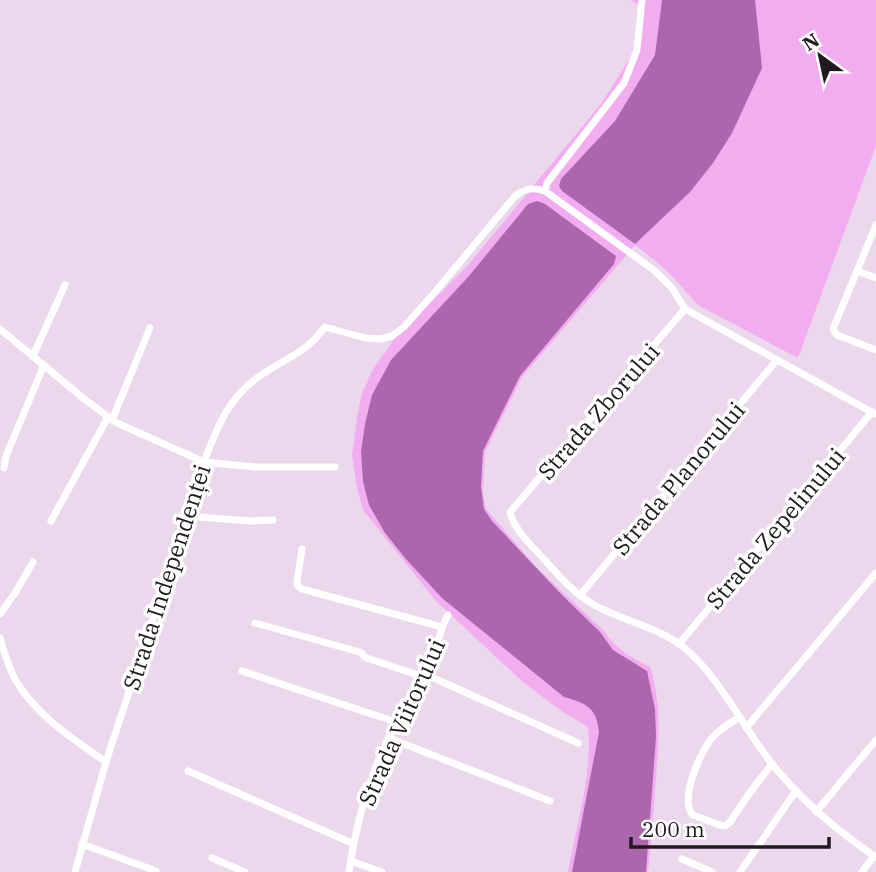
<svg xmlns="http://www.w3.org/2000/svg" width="876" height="872" font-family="'IBM Plex Serif',serif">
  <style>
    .green { fill: #f2adf1 }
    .water { fill: #ab66ac }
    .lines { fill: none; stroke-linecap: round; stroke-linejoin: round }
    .minor { stroke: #fff; stroke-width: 7 }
    .labels { text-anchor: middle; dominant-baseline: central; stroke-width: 7; stroke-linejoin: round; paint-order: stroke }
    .street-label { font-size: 23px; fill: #201920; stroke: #fff }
  </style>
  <rect width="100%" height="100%" fill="#ecd8ec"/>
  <path class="green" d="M630,0H876V146L798,358L698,305L675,279L658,263L635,245L522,377L485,452L483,493L486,509L535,566L603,630C618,650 628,656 650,667C663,706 658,750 655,791C653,818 651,845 648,872H568C576,828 593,771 588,727L560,710L523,682L436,601L363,510L357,488L352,456L357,417L362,393L373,369L395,338L468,265L601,104L635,50L639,5Z"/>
  <g class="water">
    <polygon points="662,0 755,0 762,68 732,133 713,163 690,192 635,244 562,191 559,186 561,179 615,121 655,55"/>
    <path d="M537,201L545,204L616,256L614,264L520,376L483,451L481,487L484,509L492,521L562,595L600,632L613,650L647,671L655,709L656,737L646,872H572L599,732C597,707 585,703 564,697L442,598L405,558L385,533L369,505L363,481L361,452L365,424L372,395L391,360L469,276L528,204Z"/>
  </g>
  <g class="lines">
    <g class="minor">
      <polyline points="545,191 547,183 624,83 637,50 642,0"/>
      <polyline points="876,225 833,329 837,335 876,350"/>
      <polyline points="857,271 876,278"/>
      <path d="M685,309L510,512C514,529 529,543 540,555C556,572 571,591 591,603C619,620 656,626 682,646C718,674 744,729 773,765C803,802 837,831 876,857"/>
      <polyline points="685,309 875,414"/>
      <polyline points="0,329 83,398 115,422 204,462 255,467 335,467"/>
      <polyline points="33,356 65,285"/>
      <polyline points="112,420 150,328"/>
      <polyline points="4,468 6,456 44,365"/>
      <polyline points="186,516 250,521 273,520"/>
      <polyline points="51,521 108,417"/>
      <polyline points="302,549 297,581 297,585 302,589 442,627"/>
      <polyline points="580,595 777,360"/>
      <polyline points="0,614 15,593 33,562"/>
      <polyline points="255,623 356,651 362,653 364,657 424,677 429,676 578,743"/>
      <path d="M0,638C4,651 8,666 15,679C35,715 73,739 106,762"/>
      <polyline points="679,644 872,412"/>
      <polyline points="242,671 396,722"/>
      <path d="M739,718C729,723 720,729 712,738C700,752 679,800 693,815L720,825L725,826L730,822L748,795L772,764"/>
      <polyline points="746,728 876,573"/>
      <polyline points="389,738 550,801"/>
      <polyline points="188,771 354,844"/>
      <polyline points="816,812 876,740"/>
      <polyline points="82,844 156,871"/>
      <polyline points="212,858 245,872"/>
      <polyline points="682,859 712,872"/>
      <polyline points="351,861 382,872"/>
      <path d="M75,872L106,762L204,462C219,422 230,393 269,370C294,354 305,353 325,327L365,338L381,339L392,336L404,327L435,292L515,196C525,188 534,187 545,191L655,271L672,288L685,309"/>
      <path d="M349,872C356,820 372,769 396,722C405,702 420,685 429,666C437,649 439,631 448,615"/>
      <polyline points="740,872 796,791"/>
      <polyline points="862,872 874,856"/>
    </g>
  </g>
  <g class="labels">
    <g class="street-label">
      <text transform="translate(598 411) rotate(-49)">Strada Zborului</text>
      <text transform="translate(678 478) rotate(-50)">Strada Planorului</text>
      <text transform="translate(775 528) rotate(-50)">Strada Zepelinului</text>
      <text transform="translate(166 577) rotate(-72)">Strada Independenței</text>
      <text transform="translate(401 722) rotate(-66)">Strada Viitorului</text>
    </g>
  </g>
  <g transform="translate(820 56) rotate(327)" stroke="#ffffff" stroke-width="5" paint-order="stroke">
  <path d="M0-5L12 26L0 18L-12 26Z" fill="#201920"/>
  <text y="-10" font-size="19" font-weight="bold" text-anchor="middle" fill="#201920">N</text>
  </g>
  <path d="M631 837v10h198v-10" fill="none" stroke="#201920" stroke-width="3.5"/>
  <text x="642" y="837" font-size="21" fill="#201920" stroke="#ffffff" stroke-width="5" paint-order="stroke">200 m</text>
</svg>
